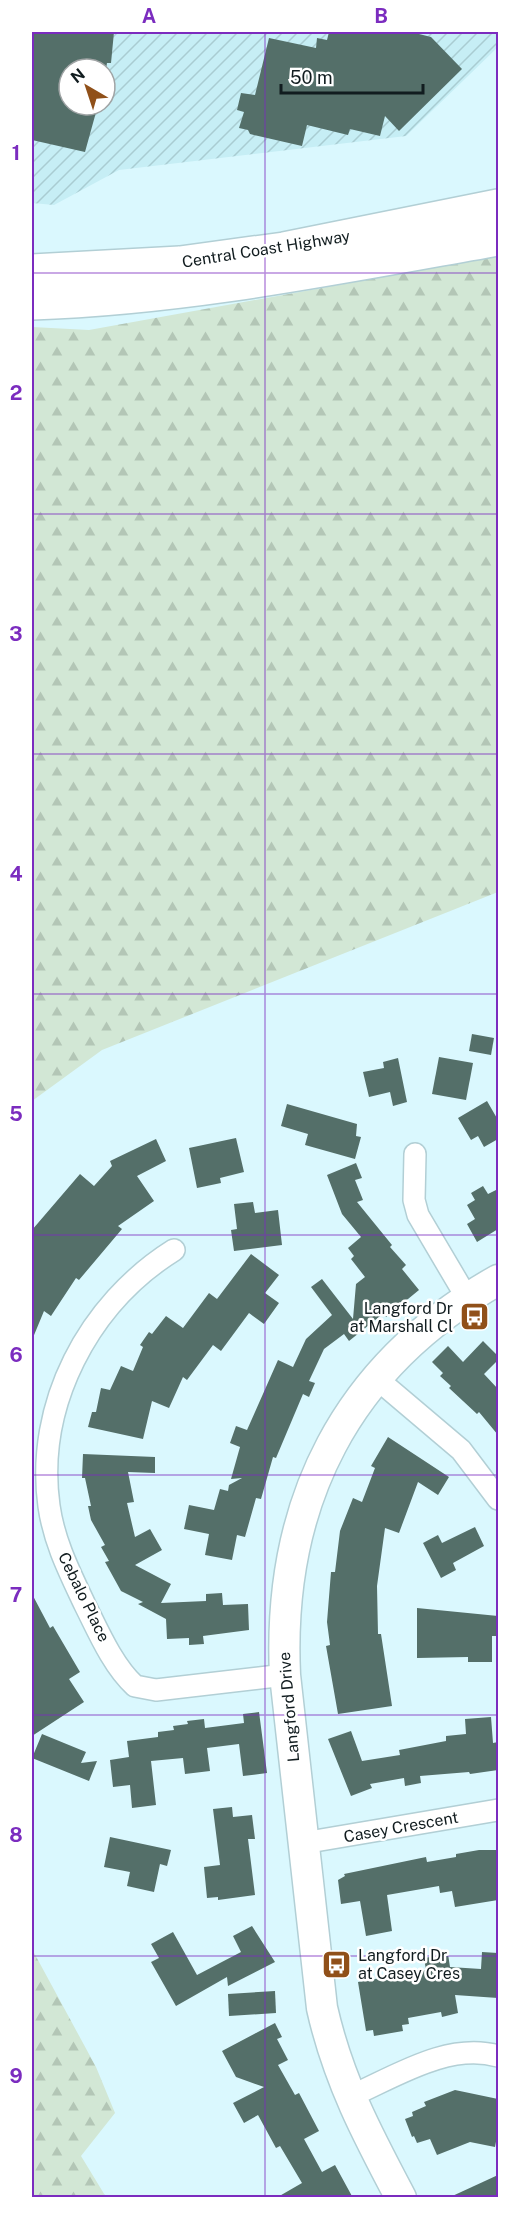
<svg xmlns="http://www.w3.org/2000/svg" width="530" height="2229" font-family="'Public Sans',sans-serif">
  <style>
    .industrial { fill: url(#industrial-furrows); fill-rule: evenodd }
    .forest { fill: url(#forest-firs) }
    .building { fill: #546f69 }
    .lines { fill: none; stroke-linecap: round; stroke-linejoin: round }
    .street-casing { stroke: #b2cfd5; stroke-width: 24 }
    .secondary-casing { stroke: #b2cfd5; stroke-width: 33 }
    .highway-casing { stroke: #b2cfd5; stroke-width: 36 }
    .street { stroke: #fff; stroke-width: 21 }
    .secondary { stroke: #fff; stroke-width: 30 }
    .highway { stroke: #fff; stroke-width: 33 }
    .grid { fill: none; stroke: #7b2cbf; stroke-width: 1.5; stroke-opacity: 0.55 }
    .labels { text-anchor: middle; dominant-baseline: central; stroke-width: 5; stroke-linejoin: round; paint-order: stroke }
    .street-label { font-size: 16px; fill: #111c1f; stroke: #fff }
    .poi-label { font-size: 16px; fill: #111c1f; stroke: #fff; text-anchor: end }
    .neatline { fill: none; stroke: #7b2cbf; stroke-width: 2 }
    .grid-label { font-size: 20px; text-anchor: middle; font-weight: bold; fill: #7b2cbf }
  </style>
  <defs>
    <pattern id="industrial-furrows" width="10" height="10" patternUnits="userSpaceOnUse" patternTransform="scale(1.5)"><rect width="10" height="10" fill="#c6eef5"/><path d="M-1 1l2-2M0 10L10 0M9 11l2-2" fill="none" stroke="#a9ccd2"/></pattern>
    <pattern id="forest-firs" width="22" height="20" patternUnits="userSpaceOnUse" patternTransform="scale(1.5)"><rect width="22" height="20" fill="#d2e7d5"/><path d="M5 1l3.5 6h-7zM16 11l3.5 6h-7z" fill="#b3c6b6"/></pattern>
  </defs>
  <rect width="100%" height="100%" fill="#daf8fe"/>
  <path class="industrial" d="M32,32H498V47L406,136L119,170L54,205L32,203ZM69,69H105V105H69Z"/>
  <g class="forest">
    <polygon points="498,256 498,892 102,1050 32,1101 32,327 89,330"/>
    <polygon points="32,1949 96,2067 115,2113 81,2156 106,2197 32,2197"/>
  </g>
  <g class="building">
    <polygon points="33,32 114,32 111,63 107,63 106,69 69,69 69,105 98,105 85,152 32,140"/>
    <polygon points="329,32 411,32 431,37 462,69 399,131 385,116 380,136 350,129 348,135 307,125 302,146 250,134 248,130 239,128 244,112 237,110 241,93 255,95 269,38 316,48 317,38 327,40"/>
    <polygon points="472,1034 494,1038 491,1055 469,1051"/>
    <polygon points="439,1057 473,1063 466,1100 432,1094"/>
    <polygon points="398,1058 407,1102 393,1106 390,1092 369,1097 363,1072 384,1068 383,1062"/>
    <polygon points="487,1101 498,1120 498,1139 484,1147 478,1136 471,1140 458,1118"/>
    <polygon points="287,1104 357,1124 356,1136 361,1137 355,1159 305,1145 308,1134 281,1126"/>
    <polygon points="236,1138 244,1172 220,1178 221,1183 197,1188 189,1148"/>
    <polygon points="156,1139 166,1161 137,1176 154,1201 118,1226 122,1229 79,1280 76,1278 51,1316 44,1311 32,1340 32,1230 80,1174 94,1186 112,1166 110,1161"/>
    <polygon points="356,1163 362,1178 355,1180 363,1200 357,1202 392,1245 390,1247 406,1265 402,1269 419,1290 386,1317 384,1313 349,1341 344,1334 324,1349 309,1381 315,1383 309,1397 303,1394 276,1458 273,1457 261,1499 256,1498 245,1537 237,1535 232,1560 205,1555 209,1534 184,1529 189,1505 214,1510 220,1489 228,1491 229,1485 242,1478 231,1479 240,1447 230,1443 236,1426 247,1430 278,1360 293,1367 306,1339 332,1315 311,1287 322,1279 353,1319 356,1284 365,1277 351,1259 354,1256 348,1248 361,1237 342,1214 327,1175"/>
    <polygon points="483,1186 488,1194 498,1189 498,1229 477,1242 467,1224 475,1219 467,1205 475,1200 471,1193"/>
    <polygon points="253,1202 255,1213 278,1210 282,1245 234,1251 231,1230 237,1229 234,1204"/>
    <polygon points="251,1254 279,1275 265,1293 279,1303 264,1324 249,1313 221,1351 213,1345 187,1380 183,1377 169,1408 152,1401 143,1439 88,1427 92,1412 96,1412 101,1388 110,1390 121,1366 133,1371 143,1347 140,1345 149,1332 152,1334 166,1316 183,1328 209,1293 217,1299"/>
    <polygon points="483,1341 498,1356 498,1360 484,1374 498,1389 498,1435 479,1412 477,1414 449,1388 451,1386 440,1376 443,1373 432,1362 448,1346 463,1362"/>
    <polygon points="388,1437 449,1477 438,1495 418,1482 399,1533 385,1528 377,1586 378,1634 381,1634 392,1706 338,1714 326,1646 330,1645 327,1622 331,1572 335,1572 340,1531 353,1498 362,1502 375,1468 371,1466"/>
    <polygon points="83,1454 155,1457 155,1473 128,1472 134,1502 127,1503 135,1537 150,1529 162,1550 135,1565 171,1584 161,1603 206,1601 206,1594 222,1593 223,1605 248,1604 249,1630 203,1636 204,1644 189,1645 189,1638 167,1639 166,1619 138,1604 143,1602 121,1591 105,1562 109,1561 101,1547 105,1545 91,1520 88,1506 91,1506 85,1478 82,1478"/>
    <polygon points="475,1527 484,1546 453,1563 456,1570 441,1578 423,1543 438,1535 442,1543"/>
    <polygon points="32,1594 50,1628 53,1626 80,1672 69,1679 84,1702 32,1736"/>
    <polygon points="417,1608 498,1616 498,1636 492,1636 492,1662 468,1662 468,1657 417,1658"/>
    <polygon points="259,1712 267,1773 243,1776 239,1744 207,1748 210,1771 185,1774 183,1758 151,1761 156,1805 132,1808 130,1785 113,1787 110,1760 129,1757 127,1741 158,1737 158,1732 174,1730 173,1726 188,1724 187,1721 204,1719 205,1728 244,1723 243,1714"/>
    <polygon points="491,1717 493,1743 498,1742 498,1770 470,1774 469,1772 420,1776 421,1783 405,1786 404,1778 370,1784 372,1788 351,1796 328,1739 351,1731 362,1761 400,1755 399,1750 446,1741 446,1736 466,1734 465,1719"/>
    <polygon points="42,1734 86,1752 81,1763 97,1761 89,1781 32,1758"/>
    <polygon points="232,1807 233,1817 252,1815 255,1839 248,1839 255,1895 218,1900 218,1897 207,1898 204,1867 220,1865 213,1809"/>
    <polygon points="110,1837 171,1850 167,1866 160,1864 154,1892 127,1886 130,1872 104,1867"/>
    <polygon points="479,1850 498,1850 498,1900 455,1907 452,1891 440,1893 439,1886 387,1895 392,1931 366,1936 360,1901 341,1904 338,1880 345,1876 344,1874 426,1857 427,1862 456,1857 456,1854"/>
    <polygon points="252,1926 275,1962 228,1986 227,1977 176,2006 151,1962 159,1958 151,1944 173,1932 197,1975 241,1952 233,1936"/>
    <polygon points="482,1952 498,1953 498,1998 455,1995 458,2013 442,2017 441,2012 408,2018 409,2024 402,2025 403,2031 374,2036 373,2030 366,2031 358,1982 426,1970 424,1958 448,1954 450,1967 481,1969"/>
    <polygon points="275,1991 276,2013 229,2016 228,1994"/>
    <polygon points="275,2023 282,2037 277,2039 288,2060 278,2065 295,2095 299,2093 319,2131 304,2139 322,2172 335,2165 353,2198 276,2198 302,2183 280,2146 276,2148 258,2115 244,2123 233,2103 264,2087 236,2077 222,2051"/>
    <polygon points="455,2090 498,2099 498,2131 495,2147 470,2142 437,2155 430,2139 417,2143 414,2136 412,2137 405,2119 413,2116 412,2112 426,2106 424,2102"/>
    <polygon points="498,2175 498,2198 448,2198"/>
  </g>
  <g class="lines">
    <defs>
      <g id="street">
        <polyline points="415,1154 414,1200 418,1215 467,1298"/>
        <path d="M174,1250C88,1304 35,1405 49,1506C54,1542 70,1573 85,1605C98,1631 113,1666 135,1686L156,1690L285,1675"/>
        <polyline points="376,1378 461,1450 498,1499"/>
        <polyline points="303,1843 498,1810"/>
        <path d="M349,2097C395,2077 447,2042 498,2056"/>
      </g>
      <path id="secondary" d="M401,2198C367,2134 338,2079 322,2008L285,1675C277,1502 346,1366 498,1280"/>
      <g id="highway">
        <polyline points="32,271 180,263 284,249 498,206"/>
        <path d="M32,303C189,298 344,266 498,239"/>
      </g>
    </defs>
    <use href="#street" class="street-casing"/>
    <use href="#secondary" class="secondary-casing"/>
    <use href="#highway" class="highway-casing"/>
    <use href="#street" class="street"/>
    <use href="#secondary" class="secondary"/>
    <use href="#highway" class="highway"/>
  </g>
  <path class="grid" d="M265,32V2198M32,273H498M32,514H498M32,754H498M32,994H498M32,1235H498M32,1475H498M32,1715H498M32,1956H498"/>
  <defs>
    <symbol id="bus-square" viewBox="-11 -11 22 22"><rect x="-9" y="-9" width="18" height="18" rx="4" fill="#905019" stroke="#fff"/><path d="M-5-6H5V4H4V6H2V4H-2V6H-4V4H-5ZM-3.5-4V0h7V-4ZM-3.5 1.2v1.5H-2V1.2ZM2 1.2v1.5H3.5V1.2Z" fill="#fff"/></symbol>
  </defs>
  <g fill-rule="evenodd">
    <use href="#bus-square" x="458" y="1300" width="33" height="33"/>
    <use href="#bus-square" x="320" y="1948" width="33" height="33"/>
  </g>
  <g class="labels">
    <g class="street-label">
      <text transform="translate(266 249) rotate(-9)">Central Coast Highway</text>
      <text transform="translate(84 1597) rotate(64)">Cebalo Place</text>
      <text transform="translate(289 1707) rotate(-95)">Langford Drive</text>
      <text transform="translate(401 1827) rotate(-10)">Casey Crescent</text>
    </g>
    <g class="poi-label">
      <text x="453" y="1308">Langford Dr<tspan x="453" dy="18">at Marshall Cl</tspan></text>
      <text x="358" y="1955" text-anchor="start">Langford Dr<tspan x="358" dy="18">at Casey Cres</tspan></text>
    </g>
  </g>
  <rect width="530" height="2229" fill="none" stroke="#ffffff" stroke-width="66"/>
  <g transform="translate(87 87) rotate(321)"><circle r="28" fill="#ffffff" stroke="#a0a4a5" stroke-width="1.5"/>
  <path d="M0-4.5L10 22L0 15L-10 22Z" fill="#905019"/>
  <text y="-9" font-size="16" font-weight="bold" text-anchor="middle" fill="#111c1f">N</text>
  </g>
  <path d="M281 84v9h142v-9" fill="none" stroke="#111c1f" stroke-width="3"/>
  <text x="290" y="84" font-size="18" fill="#111c1f" stroke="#ffffff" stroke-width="4.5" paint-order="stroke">50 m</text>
  <rect x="33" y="33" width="464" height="2163" class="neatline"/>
  <g class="grid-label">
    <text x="149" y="23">A</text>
    <text x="381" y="23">B</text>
    <text x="16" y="160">1</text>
    <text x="16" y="400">2</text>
    <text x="16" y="641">3</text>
    <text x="16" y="881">4</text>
    <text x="16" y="1121">5</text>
    <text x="16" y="1362">6</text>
    <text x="16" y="1602">7</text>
    <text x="16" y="1842">8</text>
    <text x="16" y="2083">9</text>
  </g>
</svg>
